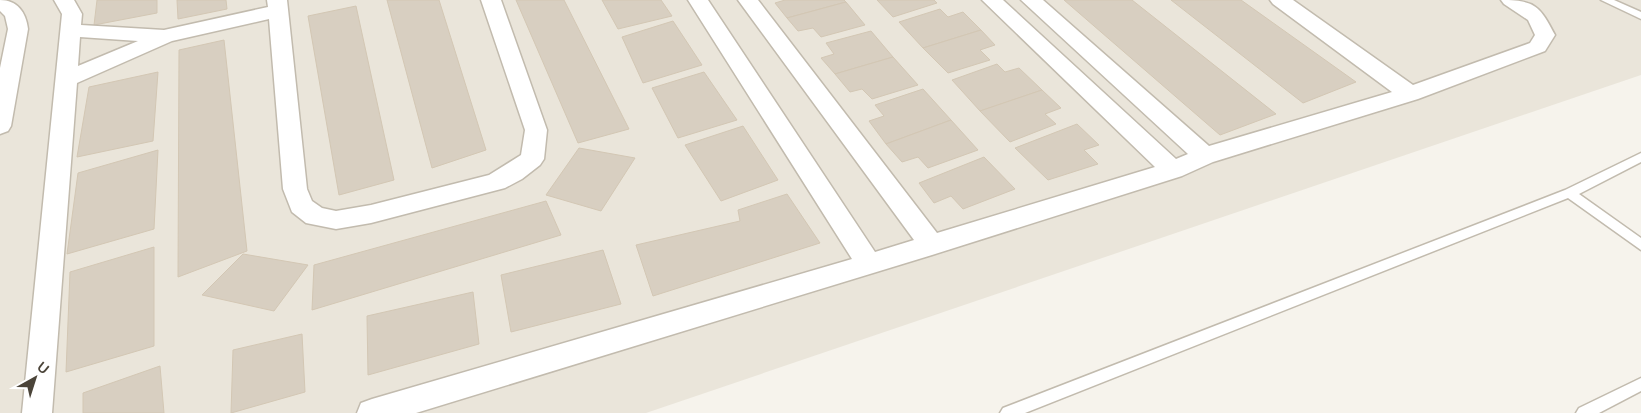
<svg xmlns="http://www.w3.org/2000/svg" width="1641" height="413" font-family="Mulish,sans-serif">
  <style>
    .residential { fill: #eae5da }
    .building { fill: #d8cfc1; stroke: #d3c7b4 }
    .lines { fill: none; stroke-linecap: round; stroke-linejoin: round }
    .service-casing { stroke: #c2bbae; stroke-width: 3 }
    .minor-casing { stroke: #c2bbae; stroke-width: 3 }
    .service { fill: #fff; fill-rule: evenodd }
    .minor { fill: #fff; fill-rule: evenodd }
  </style>
  <rect width="100%" height="100%" fill="#f6f3ec"/>
  <polygon class="residential" points="0,0 1641,0 1641,75 646,413 0,413"/>
  <g class="building">
    <polygon points="97,0 157,0 157,13 94,25"/>
    <polygon points="177,0 226,0 227,9 178,19"/>
    <polygon points="387,0 439,0 486,150 432,168"/>
    <polygon points="516,0 564,0 629,129 578,143"/>
    <polygon points="602,0 661,0 672,16 618,29"/>
    <polygon points="785,0 844,0 846,2 787,18 775,3"/>
    <polygon points="877,0 934,0 937,3 893,17"/>
    <polygon points="1064,0 1132,0 1276,114 1220,135"/>
    <polygon points="1171,0 1241,0 1356,82 1303,103"/>
    <polygon points="846,2 865,25 821,37 813,28 798,31 787,18"/>
    <polygon points="356,6 394,180 339,195 308,16"/>
    <polygon points="940,9 948,17 963,12 981,30 923,48 899,22"/>
    <polygon points="673,21 702,65 643,83 622,37"/>
    <polygon points="981,30 995,45 980,50 990,60 948,73 923,48"/>
    <polygon points="871,31 893,57 835,74 821,58 834,54 826,43"/>
    <polygon points="224,40 247,251 178,277 179,50"/>
    <polygon points="893,57 918,85 872,99 862,89 850,92 835,74"/>
    <polygon points="997,64 1005,72 1019,68 1042,90 980,111 952,80"/>
    <polygon points="158,72 153,141 77,157 89,87"/>
    <polygon points="704,72 737,120 678,138 652,88"/>
    <polygon points="923,89 951,120 886,144 869,121 884,116 875,105"/>
    <polygon points="1042,90 1061,108 1045,114 1056,124 1010,142 980,111"/>
    <polygon points="951,120 978,150 928,168 918,157 902,162 886,144"/>
    <polygon points="1077,124 1099,145 1084,150 1098,164 1048,180 1015,148"/>
    <polygon points="743,126 778,180 721,201 685,145"/>
    <polygon points="579,148 635,158 601,211 546,195"/>
    <polygon points="158,150 154,229 67,254 78,173"/>
    <polygon points="984,157 1015,189 963,209 951,196 934,203 919,183"/>
    <polygon points="787,194 820,243 653,296 636,245 740,221 738,210"/>
    <polygon points="546,201 561,235 312,310 314,265"/>
    <polygon points="154,247 154,346 66,372 70,272"/>
    <polygon points="603,250 621,304 511,332 501,275"/>
    <polygon points="243,254 308,265 274,311 202,295"/>
    <polygon points="473,292 479,344 368,375 367,316"/>
    <polygon points="302,334 305,392 231,413 233,350"/>
    <polygon points="160,366 164,413 83,413 83,393"/>
  </g>
  <g class="lines">
    <defs>
      <g id="service">
        <polygon points="1601,0 1614,0 1641,12 1641,19"/>
        <polygon points="1641,153 1641,162 1579,194 1641,238 1641,250 1568,198 1025,413 1000,413 1003,408 1565,190"/>
        <polygon points="1641,378 1641,391 1599,413 1576,413 1579,408"/>
      </g>
      <g id="minor">
        <path d="M0,0C17,0 26,12 28,29L11,126L8,131L0,134V68L8,29L5,16L0,11Z"/>
        <path d="M54,0H74L82,14L81,25L164,30L268,7L267,0H287L307,189L312,201L322,208L336,211L371,205L489,175L521,155L525,130L481,0H501L547,130L544,159L540,165L522,179L505,188L371,223L336,229L306,223L292,212L283,189L269,19L172,41L77,83L52,413H22L62,14ZM80,37L138,41L78,66Z"/>
        <path d="M688,0H708L875,252L914,240L738,0H758L937,233L1155,167L982,0H1003L1176,159L1188,154L1021,0H1043L1209,146L1392,92L1273,4L1270,0H1293L1413,85L1530,43L1535,35L1528,20L1504,4L1501,0C1535,0 1540,6 1555,35L1545,51L1418,99L1213,162L1182,176L932,255L416,413H357L361,403L372,399L852,259Z"/>
      </g>
    </defs>
    <use href="#service" class="service-casing"/>
    <use href="#minor" class="minor-casing"/>
    <use href="#service" class="service"/>
    <use href="#minor" class="minor"/>
  </g>
  <g transform="translate(35 378) rotate(39)" stroke="#ffffff" stroke-width="4" paint-order="stroke">
  <path d="M0-4L9 19L0 12L-9 19Z" fill="#4b4439"/>
  <text y="-8" font-size="14" font-weight="bold" text-anchor="middle" fill="#4b4439">U</text>
  </g>
</svg>
